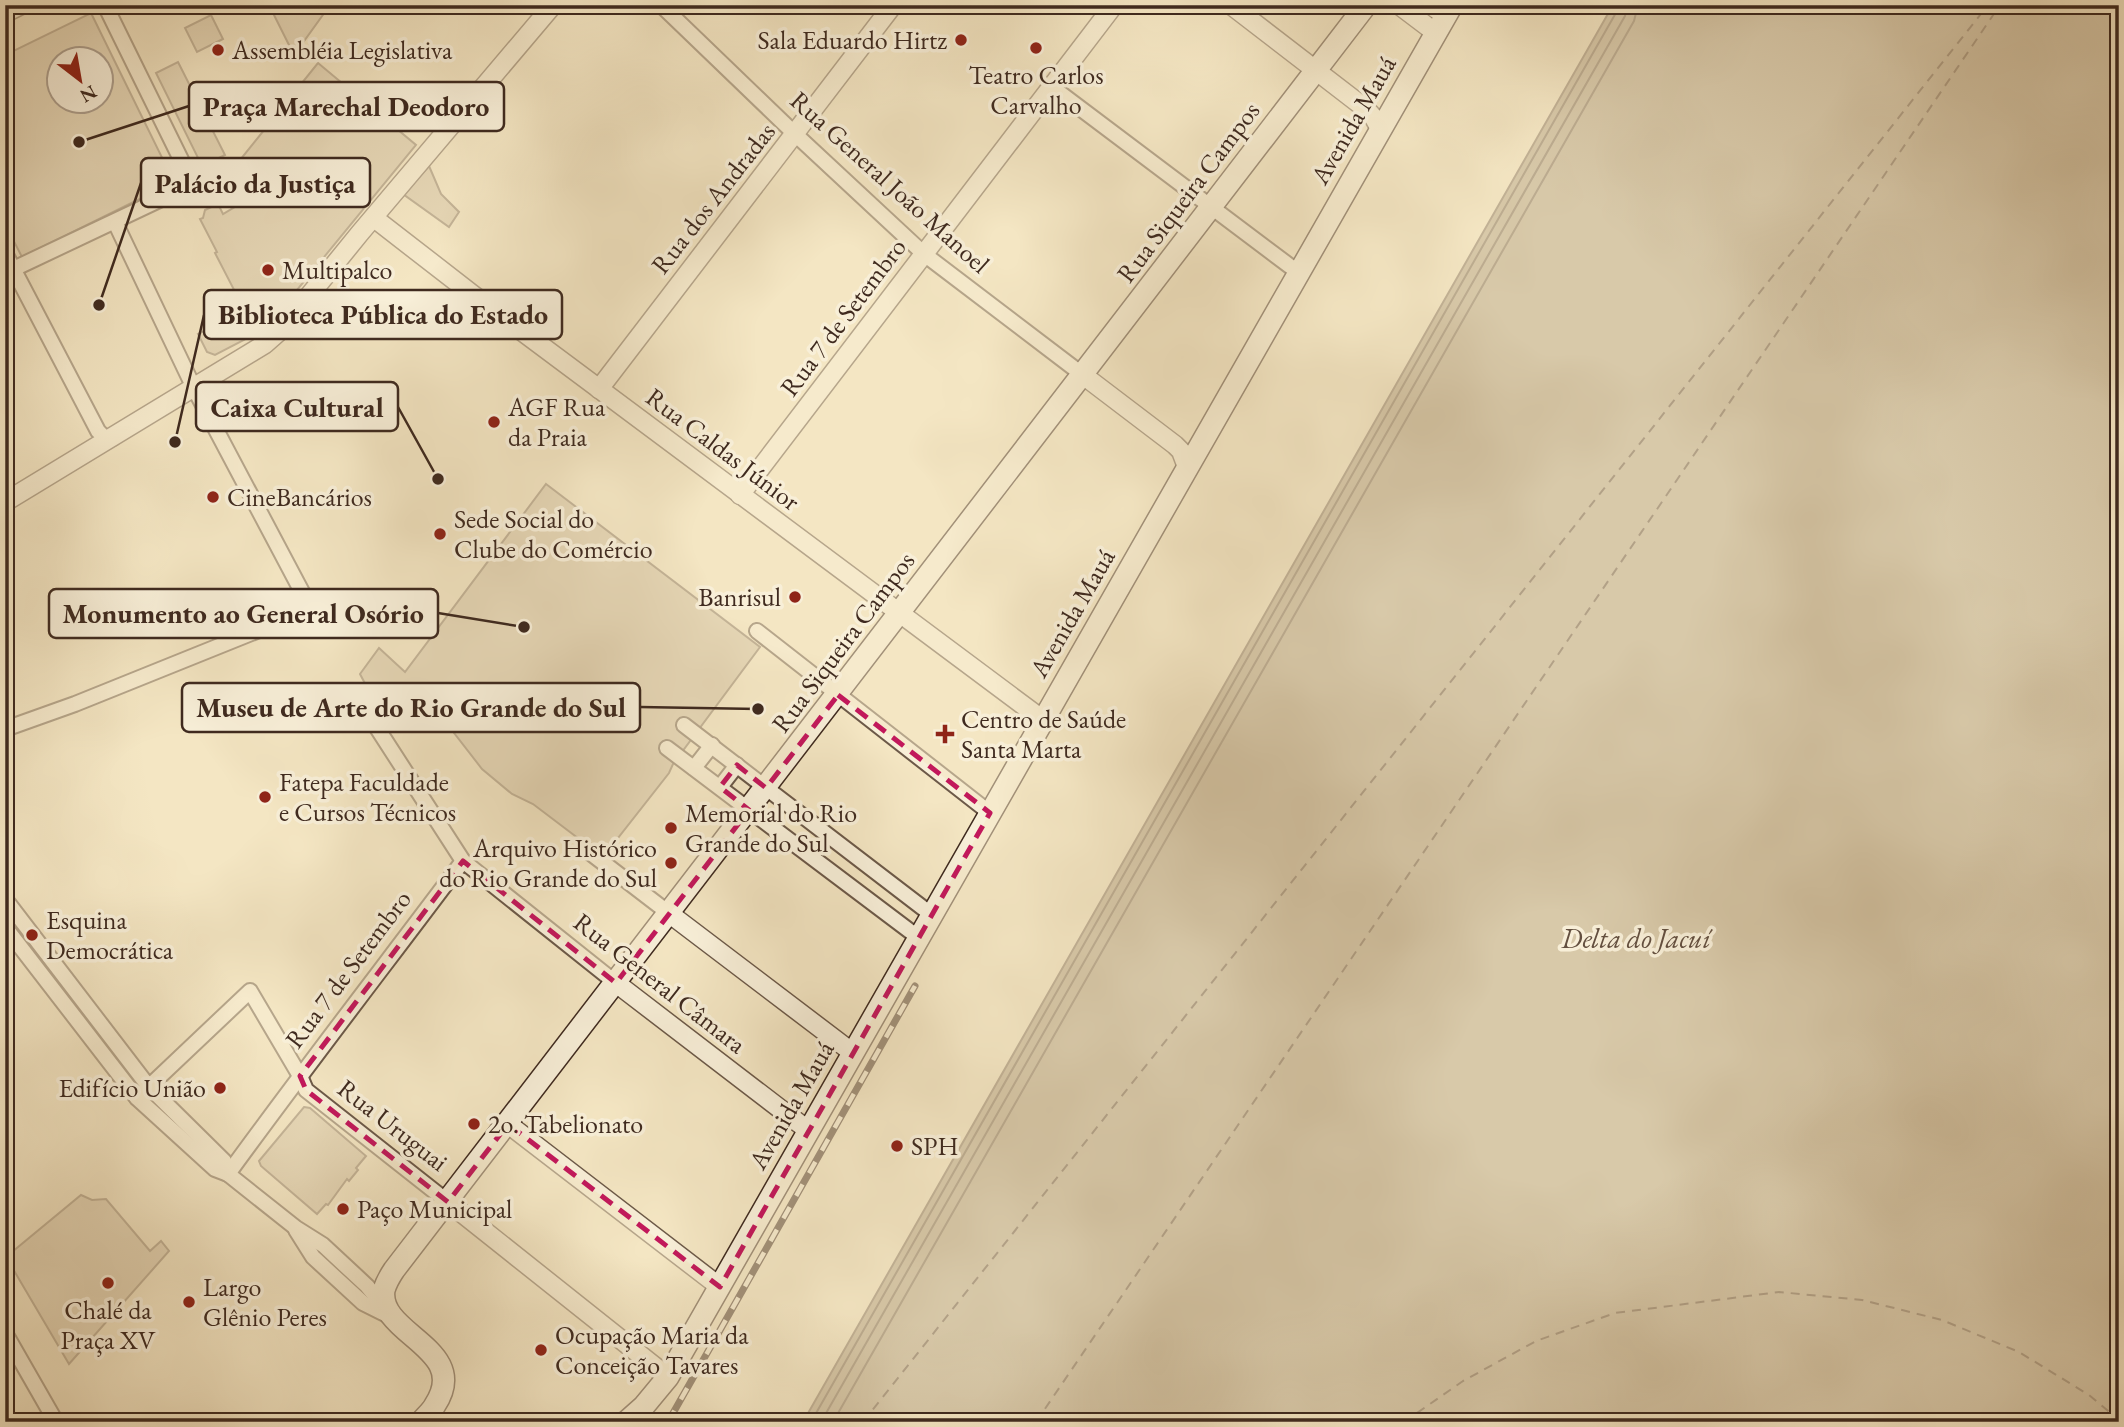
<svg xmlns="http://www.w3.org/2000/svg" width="2124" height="1427" font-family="'EB Garamond',serif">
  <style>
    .green { fill: #d5c6a7; stroke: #8a7863; stroke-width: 2; fill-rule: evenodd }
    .water { fill: #b6a68b; stroke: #867460; stroke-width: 2 }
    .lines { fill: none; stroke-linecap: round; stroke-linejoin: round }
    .shore { stroke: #7a6855; stroke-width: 2 }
    .ferry { stroke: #634f3f; stroke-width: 2; stroke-dasharray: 9 7; stroke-linecap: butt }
    .minor-casing { stroke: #6c5948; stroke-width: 18 }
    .tertiary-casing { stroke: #6c5948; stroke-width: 21 }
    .secondary-casing { stroke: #3f2a1f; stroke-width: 24 }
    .minor { stroke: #f8efd8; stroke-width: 14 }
    .tertiary { stroke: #f8efd8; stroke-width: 18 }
    .secondary { stroke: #f8efd8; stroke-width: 21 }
    .rail-casing { stroke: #3f2a1f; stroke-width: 7 }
    .rail { stroke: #f8efd8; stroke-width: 4.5; stroke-dasharray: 13; stroke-linecap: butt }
    .marked { fill: none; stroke: #c2185b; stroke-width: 5; stroke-dasharray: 14 9; stroke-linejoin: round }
    .poi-dot { fill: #8f2418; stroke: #f8efd8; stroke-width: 2.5 }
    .labels { text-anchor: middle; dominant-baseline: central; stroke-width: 7; stroke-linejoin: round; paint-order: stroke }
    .poi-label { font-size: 26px; fill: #3f2a1f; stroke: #f8efd8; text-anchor: start }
    .street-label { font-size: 26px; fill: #3f2a1f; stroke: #f8efd8 }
    .water-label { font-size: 28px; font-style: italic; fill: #634f3f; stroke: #f8efd8 }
    .leader { fill: none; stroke: #3f2a1f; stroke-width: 2.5 }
    .callout-dot { fill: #3f2a1f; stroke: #f8efd8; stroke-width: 2.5 }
    .callout { fill: #f8efd8; stroke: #3f2a1f; stroke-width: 2.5 }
    .callout-label { font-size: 28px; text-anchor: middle; font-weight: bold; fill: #3f2a1f }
  </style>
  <rect width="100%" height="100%" fill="#f4e6c3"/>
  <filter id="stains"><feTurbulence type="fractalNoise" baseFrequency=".00286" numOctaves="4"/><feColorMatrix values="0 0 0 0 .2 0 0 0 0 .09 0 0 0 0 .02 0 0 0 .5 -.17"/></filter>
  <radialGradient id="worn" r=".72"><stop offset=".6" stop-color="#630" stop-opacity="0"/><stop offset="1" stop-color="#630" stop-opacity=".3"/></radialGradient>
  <g class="green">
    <polygon points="269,5 330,5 294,55"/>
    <path d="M91,13L174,182L22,257L5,224V55ZM60,60H102V102H60Z"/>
    <polygon points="211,15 223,39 197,52 185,28"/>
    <polygon points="178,62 225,155 202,166 156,73"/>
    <polygon points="318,63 416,145 274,318 259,332 215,355 207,352 198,334 245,311 215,253 217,252 200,219 203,218 205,210 218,204 223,214 238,205 228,185 237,181 232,170"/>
    <polygon points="429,166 441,194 459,212 449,227 403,194"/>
    <polygon points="546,484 760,647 673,764 669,773 603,857 533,804 512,794 482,769 416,684 378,708 360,674 379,648 405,672"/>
    <polygon points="304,1107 310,1108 366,1156 356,1168 358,1170 349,1181 347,1179 328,1205 326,1204 317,1214 261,1166 259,1161"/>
    <polygon points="81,1195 92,1200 106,1199 150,1251 161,1241 169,1251 69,1364 6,1257"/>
  </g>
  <polygon class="water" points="1613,5 2119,5 2119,1422 803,1422"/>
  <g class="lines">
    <g class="shore">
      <polyline points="811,1422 1617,11 1618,5"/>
      <polyline points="821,1422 1625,16 1627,5"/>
      <polyline points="833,1422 1634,21 1638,5"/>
    </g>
    <g class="ferry">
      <polyline points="863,1422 1988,5"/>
      <polyline points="1036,1422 2000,5"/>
      <polyline points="1404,1422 1463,1381 1536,1341 1615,1313 1779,1292 1862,1300 1942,1320 2019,1352 2089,1395 2119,1420"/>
    </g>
    <defs>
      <g id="minor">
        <polyline points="661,5 795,134 924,254 1083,375"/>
        <polyline points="1052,87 1299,273"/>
        <polyline points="5,253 98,431 104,437 113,438"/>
        <polyline points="5,273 193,184 105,5"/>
        <polyline points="757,631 990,813"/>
        <polyline points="361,703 463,861 616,983"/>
        <polyline points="684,725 932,915"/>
        <polyline points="5,729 75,704 311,609 194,388 115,222"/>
        <polyline points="667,748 919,938"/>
        <polyline points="694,768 712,745"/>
        <polyline points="720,787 737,765"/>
        <polyline points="588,851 670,914"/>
        <polyline points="5,899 149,1087 224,1161 228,1174"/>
        <polyline points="5,927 137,1098 215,1169 228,1174 296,1228 323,1245 367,1286 386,1309"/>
        <polyline points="137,1098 250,991 300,1076 306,1090 448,1202"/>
        <path d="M228,1174C305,1068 385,965 463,861"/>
        <polyline points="296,1230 313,1257 363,1303 387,1315"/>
        <polyline points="5,1333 56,1422"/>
      </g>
      <g id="tertiary">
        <polyline points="1231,5 1366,109 1374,118 1380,129"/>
        <polyline points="1399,5 1436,33"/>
        <polyline points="1431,5 1445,16"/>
        <polyline points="5,13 21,5"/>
        <polyline points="374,218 472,294 1043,720"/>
        <polyline points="1083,375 1175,445 1181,451 1187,467"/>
        <polyline points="599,389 893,5"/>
        <polyline points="740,495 1114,5"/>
        <polyline points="5,502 265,344 282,329 360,233 553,5"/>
        <polyline points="670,914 853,1053"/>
        <polyline points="616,983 809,1131"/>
        <polyline points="508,1124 720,1287"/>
        <polyline points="448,1202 668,1377"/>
      </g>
      <g id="secondary">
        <path d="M421,1422C426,1416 432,1411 435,1405C472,1348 377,1335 384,1290C386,1283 390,1276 394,1270L1366,5"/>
        <polyline points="626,1422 644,1406 668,1377 1452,5"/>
      </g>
    </defs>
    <use href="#minor" class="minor-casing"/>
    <use href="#tertiary" class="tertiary-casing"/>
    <use href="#secondary" class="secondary-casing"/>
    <use href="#minor" class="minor"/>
    <use href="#tertiary" class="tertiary"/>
    <use href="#secondary" class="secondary"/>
    <defs>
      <polyline id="rail" points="668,1422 915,986"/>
    </defs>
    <use href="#rail" class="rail-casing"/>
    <use href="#rail" class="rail"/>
  </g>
  <path d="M0 0H2124V1427H0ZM838,695L990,813L720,1287L508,1124L448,1202L306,1090L300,1076L463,861L616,983L749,810L720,787L737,765L766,788Z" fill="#f4e6c3" fill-opacity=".55" fill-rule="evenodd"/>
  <path class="marked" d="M838,695L990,813L720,1287L508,1124L448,1202L306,1090L300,1076L463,861L616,983L749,810L720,787L737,765L766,788Z"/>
  <g class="poi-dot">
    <circle cx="961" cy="40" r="7"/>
    <circle cx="1036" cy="48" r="7"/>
    <circle cx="218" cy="50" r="7"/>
    <circle cx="268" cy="270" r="7"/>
    <circle cx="494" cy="422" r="7"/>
    <circle cx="213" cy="497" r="7"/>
    <circle cx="440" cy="534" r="7"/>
    <circle cx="795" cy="597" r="7"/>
    <path d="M941.5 723.5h7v7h7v7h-7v7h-7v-7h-7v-7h7z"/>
    <circle cx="265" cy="797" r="7"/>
    <circle cx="671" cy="828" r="7"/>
    <circle cx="671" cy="863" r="7"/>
    <circle cx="32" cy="935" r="7"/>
    <circle cx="220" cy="1088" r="7"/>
    <circle cx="474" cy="1124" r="7"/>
    <circle cx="897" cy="1146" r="7"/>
    <circle cx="343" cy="1209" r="7"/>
    <circle cx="108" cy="1283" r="7"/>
    <circle cx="189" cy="1302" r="7"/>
    <circle cx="541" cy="1350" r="7"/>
  </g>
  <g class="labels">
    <g class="poi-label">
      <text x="947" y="40" text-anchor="end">Sala Eduardo Hirtz</text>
      <text x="232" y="50">Assembléia Legislativa</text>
      <text x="1036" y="75" text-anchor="middle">Teatro Carlos<tspan x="1036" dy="30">Carvalho</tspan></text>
      <text x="282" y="270">Multipalco</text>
      <text x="508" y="407">AGF Rua<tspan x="508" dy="30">da Praia</tspan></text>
      <text x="227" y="497">CineBancários</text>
      <text x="454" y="519">Sede Social do<tspan x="454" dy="30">Clube do Comércio</tspan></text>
      <text x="781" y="597" text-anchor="end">Banrisul</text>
      <text x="961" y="719">Centro de Saúde<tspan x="961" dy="30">Santa Marta</tspan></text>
      <text x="279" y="782">Fatepa Faculdade<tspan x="279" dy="30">e Cursos Técnicos</tspan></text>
      <text x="685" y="813">Memorial do Rio<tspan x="685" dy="30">Grande do Sul</tspan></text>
      <text x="657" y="848" text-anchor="end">Arquivo Histórico<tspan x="657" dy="30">do Rio Grande do Sul</tspan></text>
      <text x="46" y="920">Esquina<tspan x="46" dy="30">Democrática</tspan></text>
      <text x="206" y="1088" text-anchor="end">Edifício União</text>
      <text x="488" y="1124">2o. Tabelionato</text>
      <text x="911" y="1146">SPH</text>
      <text x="357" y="1209">Paço Municipal</text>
      <text x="203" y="1287">Largo<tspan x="203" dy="30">Glênio Peres</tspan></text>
      <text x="108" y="1310" text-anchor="middle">Chalé da<tspan x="108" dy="30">Praça XV</tspan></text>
      <text x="555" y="1335">Ocupação Maria da<tspan x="555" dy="30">Conceição Tavares</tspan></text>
    </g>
    <g class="street-label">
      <text transform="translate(1353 120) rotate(-60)">Avenida Mauá</text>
      <text transform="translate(890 182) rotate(42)">Rua General João Manoel</text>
      <text transform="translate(1188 192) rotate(-53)">Rua Siqueira Campos</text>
      <text transform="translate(713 198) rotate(-52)">Rua dos Andradas</text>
      <text transform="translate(843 317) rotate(-53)">Rua 7 de Setembro</text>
      <text transform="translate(723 449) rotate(37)">Rua Caldas Júnior</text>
      <text transform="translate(1072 613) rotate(-60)">Avenida Mauá</text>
      <text transform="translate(843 642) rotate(-53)">Rua Siqueira Campos</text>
      <text transform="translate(348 969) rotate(-53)">Rua 7 de Setembro</text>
      <text transform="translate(660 983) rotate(38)">Rua General Câmara</text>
      <text transform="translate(791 1105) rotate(-60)">Avenida Mauá</text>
      <text transform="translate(393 1125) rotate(38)">Rua Uruguai</text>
    </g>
    <g class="water-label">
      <text x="1636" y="938">Delta do Jacuí</text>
    </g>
  </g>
  <path class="leader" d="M79 142L189 106M99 305L141 183M175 442L204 315M438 479L398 407M524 627L438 613M758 709L640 707"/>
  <g class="callout-dot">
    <circle cx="79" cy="142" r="7"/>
    <circle cx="99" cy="305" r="7"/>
    <circle cx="175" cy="442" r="7"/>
    <circle cx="438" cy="479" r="7"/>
    <circle cx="524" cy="627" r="7"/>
    <circle cx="758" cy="709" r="7"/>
  </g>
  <g class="callout">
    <rect x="189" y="82" width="315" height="49" rx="7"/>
    <rect x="141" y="158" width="229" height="49" rx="7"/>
    <rect x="204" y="290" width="358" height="49" rx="7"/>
    <rect x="196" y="382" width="202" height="49" rx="7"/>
    <rect x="49" y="589" width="389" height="49" rx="7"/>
    <rect x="182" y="683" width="458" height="49" rx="7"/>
  </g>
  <g class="callout-label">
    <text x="346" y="116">Praça Marechal Deodoro</text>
    <text x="255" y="193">Palácio da Justiça</text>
    <text x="383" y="324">Biblioteca Pública do Estado</text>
    <text x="297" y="417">Caixa Cultural</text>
    <text x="243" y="623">Monumento ao General Osório</text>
    <text x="411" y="717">Museu de Arte do Rio Grande do Sul</text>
  </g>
  <rect width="2124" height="1427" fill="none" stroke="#f4e6c3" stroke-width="28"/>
  <rect x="7" y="7" width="2110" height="1413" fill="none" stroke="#3f2a1f" stroke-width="3.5"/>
  <rect x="14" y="14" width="2096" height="1399" fill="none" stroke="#3f2a1f" stroke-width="2"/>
  <g transform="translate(80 80) rotate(149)"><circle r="33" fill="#f8efd8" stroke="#aea08e" stroke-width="2"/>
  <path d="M0-5L12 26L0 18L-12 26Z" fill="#8f2418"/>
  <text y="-10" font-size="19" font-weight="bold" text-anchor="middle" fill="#3f2a1f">N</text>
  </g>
  <rect width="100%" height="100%" filter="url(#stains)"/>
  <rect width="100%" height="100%" fill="url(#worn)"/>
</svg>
